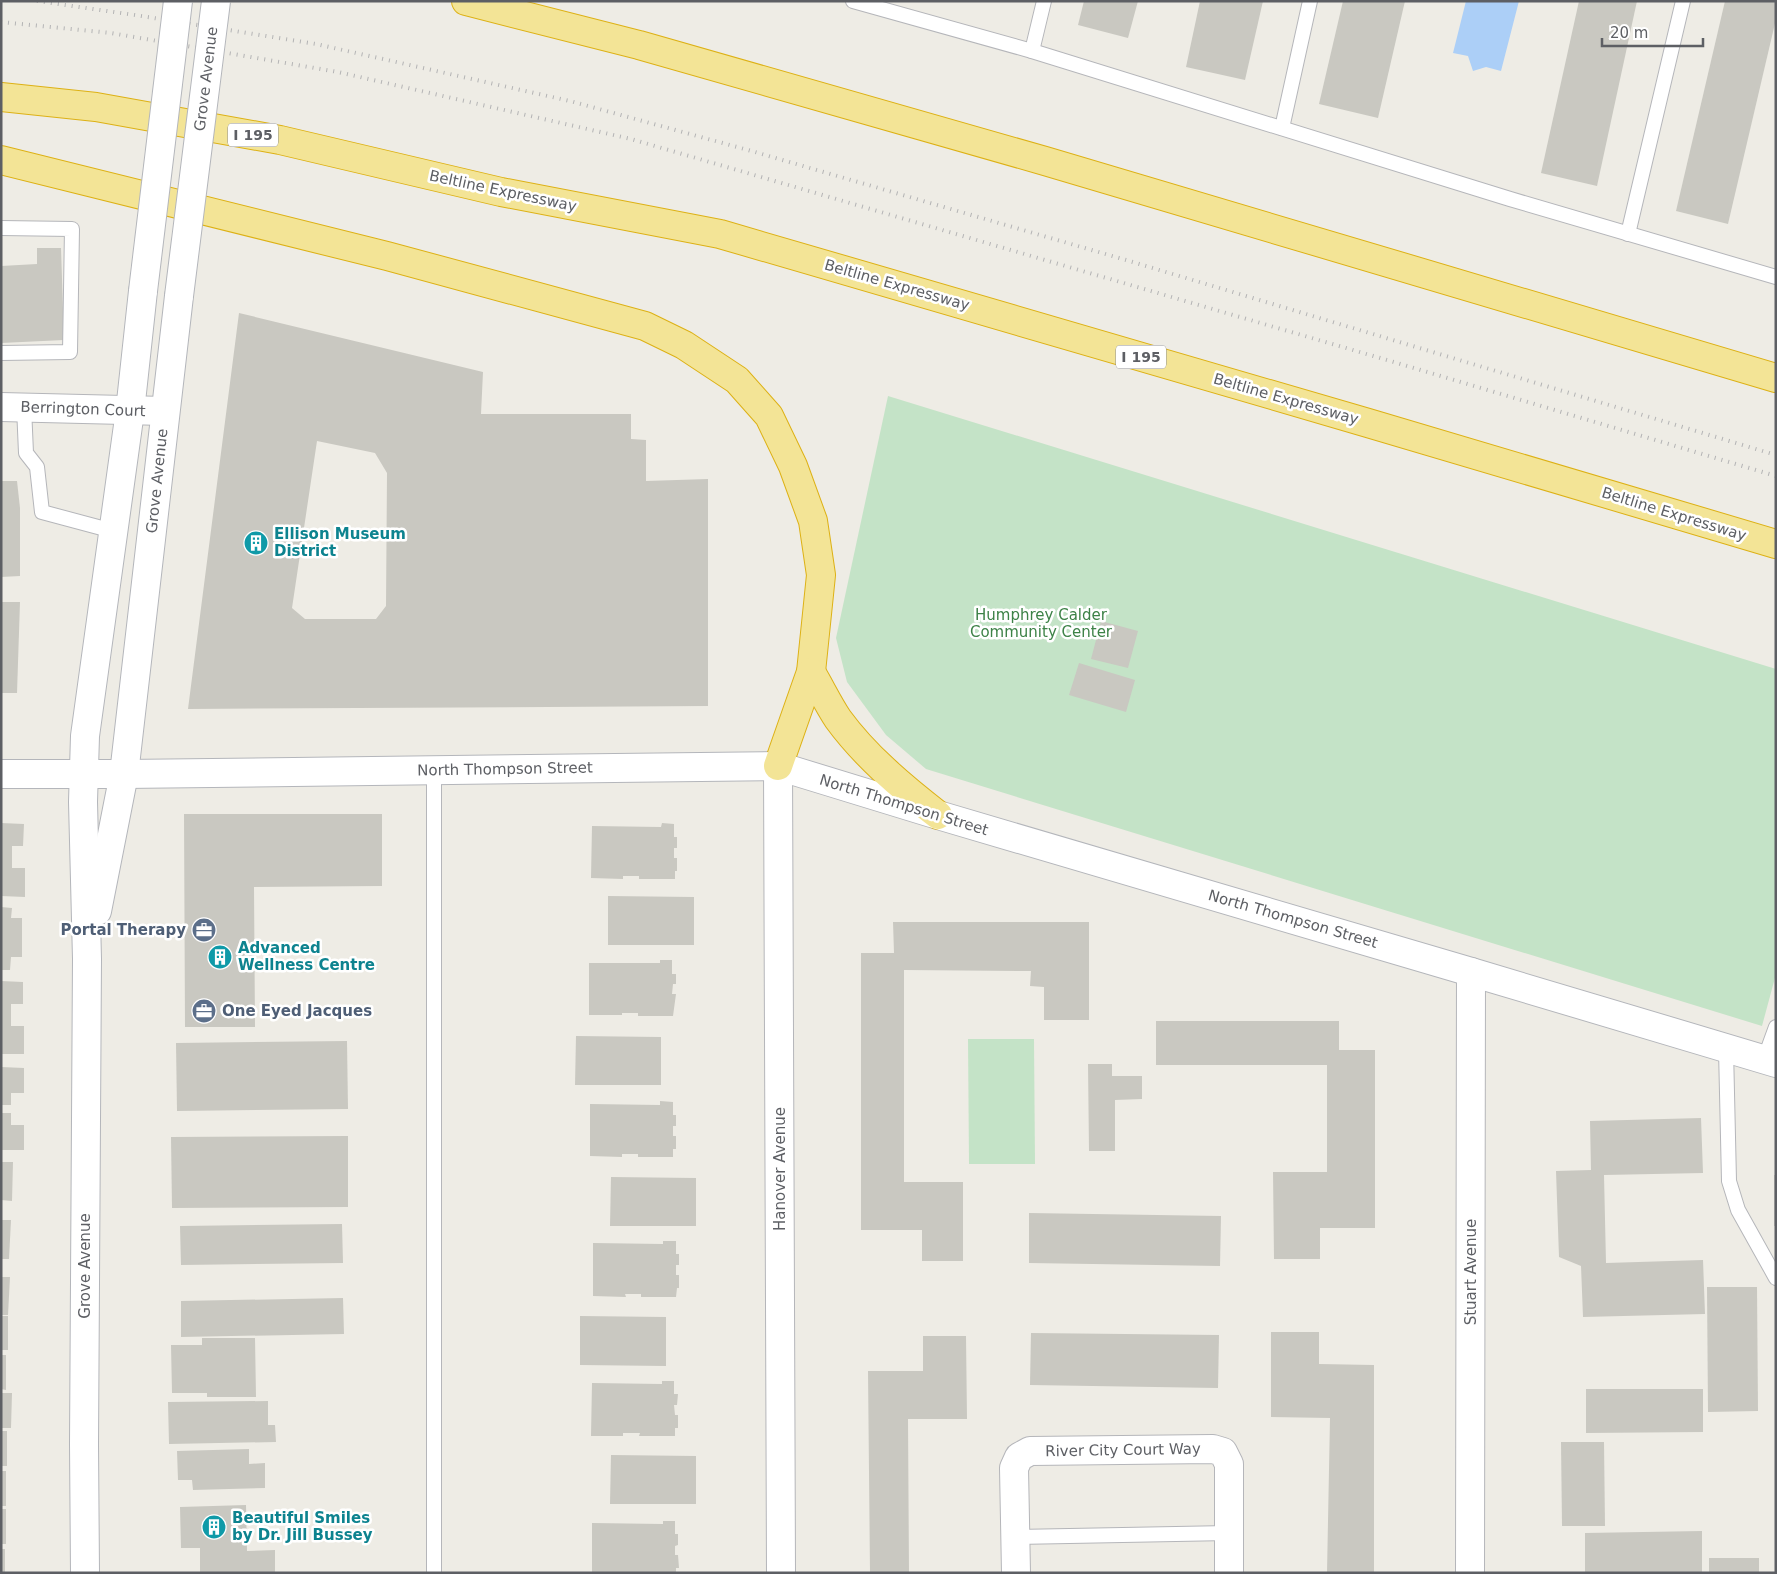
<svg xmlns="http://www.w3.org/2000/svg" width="1777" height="1574" font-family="'DejaVu Sans',sans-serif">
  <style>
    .green { fill: #c4e3c7 }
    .water { fill: #accff7 }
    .building { fill: #c9c8c1; fill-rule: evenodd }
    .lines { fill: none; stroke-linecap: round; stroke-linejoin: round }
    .lane-casing { stroke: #b5b6ba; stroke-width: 16 }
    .street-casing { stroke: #b5b6ba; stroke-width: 30 }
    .secondary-casing { stroke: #b4b6bb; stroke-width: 30 }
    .highway-casing { stroke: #ddb115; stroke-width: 30 }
    .lane { stroke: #fff; stroke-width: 14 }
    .street { stroke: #fff; stroke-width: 28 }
    .secondary { stroke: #fff; stroke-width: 28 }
    .highway { stroke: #f3e496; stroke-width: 28 }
    .rail { stroke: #b3b3b4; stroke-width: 4; stroke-dasharray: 1 6; stroke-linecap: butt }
    .secondary-bridge-casing { stroke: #b4b6bb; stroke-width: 30; stroke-linecap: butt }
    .secondary-bridge { stroke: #fff; stroke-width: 28 }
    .labels { text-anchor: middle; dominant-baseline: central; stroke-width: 5; stroke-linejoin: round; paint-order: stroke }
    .shield { fill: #fff; stroke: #8e8f92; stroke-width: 1 }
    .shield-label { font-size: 14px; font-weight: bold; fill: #5d5f64 }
    .street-label { font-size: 15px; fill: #5d5f64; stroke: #fff }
    .culture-label { font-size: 15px; font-weight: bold; fill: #0d838f; stroke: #fff; text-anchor: start }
    .park-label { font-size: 15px; fill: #3d8247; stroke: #fff }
    .service-label { font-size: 15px; font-weight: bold; fill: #4e5e75; stroke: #fff; text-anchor: end }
  </style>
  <rect width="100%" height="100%" fill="#eeece5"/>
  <g class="green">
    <polygon points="888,396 1776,669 1776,974 1762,1026 926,769 886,735 847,682 836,638"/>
    <polygon points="968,1039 1034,1039 1035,1164 969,1164"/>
  </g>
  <polygon class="water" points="1466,1 1519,1 1501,71 1486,67 1473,71 1468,56 1453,53"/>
  <g class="building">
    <polygon points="1084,1 1138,1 1128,38 1078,25"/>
    <polygon points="1200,1 1263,1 1245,80 1186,67"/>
    <polygon points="1343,1 1405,1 1378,118 1319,104"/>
    <polygon points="1579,1 1637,1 1597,186 1541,173"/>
    <polygon points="1725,1 1776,1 1776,19 1728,224 1676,211"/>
    <polygon points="37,248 61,248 64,340 1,343 1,266 37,264"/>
    <path d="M239,313L483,372L481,414H631V439L646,440V481L708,479V706L188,709ZM317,441L375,453L387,473L386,606L376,619H305L292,608Z"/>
    <polygon points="1,481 17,481 20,508 20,576 1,577"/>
    <polygon points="1,602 20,602 17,693 1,693"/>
    <polygon points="1101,621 1138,631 1128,668 1091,659"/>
    <polygon points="1079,663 1135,680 1126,712 1069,695"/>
    <polygon points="184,814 382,814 382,886 254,887 255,1027 185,1027"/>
    <polygon points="1,823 24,824 23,846 12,846 12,868 25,868 25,897 1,896"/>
    <polygon points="662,823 674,824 674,837 677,837 677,848 674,848 674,858 677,858 677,871 675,871 675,879 639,879 639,876 623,876 623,879 591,878 592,826 661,827"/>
    <polygon points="608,896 694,897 694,945 608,945"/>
    <polygon points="1,907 12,908 11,918 22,918 22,957 11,957 10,970 1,970"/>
    <polygon points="893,922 1089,922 1089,1020 1044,1020 1044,987 1030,986 1031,971 904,970 904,1182 963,1182 963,1261 922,1261 922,1230 861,1230 861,953 894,953"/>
    <polygon points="660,960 672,960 672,974 676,974 676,984 673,984 672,994 676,994 673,1016 638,1016 638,1013 622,1013 622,1015 589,1015 589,963 660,963"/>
    <polygon points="1,981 23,982 23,1004 11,1004 11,1026 24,1026 24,1054 1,1054"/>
    <polygon points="1156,1021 1339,1021 1339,1050 1375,1050 1375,1228 1320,1228 1320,1259 1274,1259 1273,1172 1327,1172 1327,1065 1156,1065"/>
    <polygon points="576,1036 661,1037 661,1085 575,1085"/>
    <polygon points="347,1041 348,1109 177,1111 176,1043"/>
    <polygon points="1088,1064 1112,1064 1112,1076 1142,1076 1142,1099 1115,1100 1115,1151 1089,1151"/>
    <polygon points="1,1067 24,1068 24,1093 11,1093 11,1105 1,1105"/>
    <polygon points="660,1101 673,1102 673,1115 676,1115 676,1126 673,1126 673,1136 676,1136 676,1149 673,1149 673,1157 638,1157 638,1154 622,1154 622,1157 590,1156 590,1104 660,1105"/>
    <polygon points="1,1113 11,1113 11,1125 24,1125 24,1150 1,1150"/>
    <polygon points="1701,1118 1703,1173 1604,1175 1606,1263 1703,1260 1705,1314 1583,1317 1581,1266 1559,1257 1556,1171 1591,1170 1590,1121"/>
    <polygon points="348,1136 348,1207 172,1208 171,1137"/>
    <polygon points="1,1162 13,1162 12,1201 1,1200"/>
    <rect x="1774" y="1175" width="2" height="51"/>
    <polygon points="611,1177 696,1178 696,1226 610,1226"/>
    <polygon points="1029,1213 1221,1216 1220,1266 1029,1263"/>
    <polygon points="1,1220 11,1220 9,1259 1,1259"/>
    <polygon points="342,1224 343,1263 181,1265 180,1226"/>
    <polygon points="663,1241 676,1241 676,1254 679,1254 679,1265 676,1265 676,1275 679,1275 679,1288 677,1288 676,1297 641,1297 641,1294 625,1294 626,1297 593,1296 593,1243 663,1244"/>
    <polygon points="1,1277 10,1277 8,1315 1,1315"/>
    <polygon points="1707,1287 1757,1287 1758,1411 1708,1412"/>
    <polygon points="343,1298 344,1334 181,1337 181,1301"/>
    <rect x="1" y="1316" width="7" height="34"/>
    <polygon points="580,1316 666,1317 666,1366 580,1365"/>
    <polygon points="1271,1332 1319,1332 1319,1364 1374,1365 1374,1573 1327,1573 1330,1418 1271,1417"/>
    <polygon points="1031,1333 1219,1335 1218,1388 1030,1385"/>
    <polygon points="923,1336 966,1336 967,1419 908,1419 909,1573 870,1573 868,1371 923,1371"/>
    <polygon points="202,1338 255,1338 256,1397 207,1397 207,1393 172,1393 171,1345 202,1345"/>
    <polygon points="1,1355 6,1355 6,1390 1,1389"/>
    <polygon points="662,1381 674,1381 674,1394 678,1394 677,1405 674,1405 675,1415 678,1415 678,1428 675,1428 675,1436 639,1436 640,1433 623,1433 623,1436 591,1436 592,1383 662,1384"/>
    <polygon points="1586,1389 1703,1389 1703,1432 1586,1433"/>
    <polygon points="1,1393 12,1393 11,1428 1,1428"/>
    <polygon points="268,1401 268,1425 275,1425 276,1442 169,1444 168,1402"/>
    <rect x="1" y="1431" width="6" height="35"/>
    <polygon points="1561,1442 1604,1442 1605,1526 1562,1526"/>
    <polygon points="249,1449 249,1464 265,1463 265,1488 193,1490 192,1480 178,1480 177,1451"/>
    <polygon points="611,1455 696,1456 696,1504 610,1504"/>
    <rect x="1" y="1471" width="5" height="35"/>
    <polygon points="246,1505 247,1551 275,1550 275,1573 200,1573 200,1548 181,1548 180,1507"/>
    <rect x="1" y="1509" width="5" height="35"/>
    <polygon points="663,1521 675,1521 675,1534 678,1534 678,1545 675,1546 675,1555 678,1555 679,1568 676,1568 676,1573 592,1573 592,1523 663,1524"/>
    <polygon points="1702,1531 1702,1573 1585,1573 1585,1533"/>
    <rect x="1" y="1549" width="4" height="24"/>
    <rect x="1709" y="1558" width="50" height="15"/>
  </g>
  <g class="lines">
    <defs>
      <g id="lane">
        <polyline points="853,1 1032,51 1510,199 1776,277"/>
        <polyline points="1032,51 1044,1"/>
        <polyline points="1282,128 1310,1"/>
        <polyline points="1,228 72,229 70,352 1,353"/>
        <polyline points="1628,234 1683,1"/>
        <polyline points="24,407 26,453 37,467 42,512 113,531"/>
        <polyline points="434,770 434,1573"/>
        <polyline points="1726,1049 1729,1181 1738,1210 1776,1278"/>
        <polyline points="1764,1060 1776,1027"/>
        <polyline points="1016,1537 1229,1533"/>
      </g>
      <g id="street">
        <polyline points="1,407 165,411"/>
        <polyline points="778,766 781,1573"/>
        <polyline points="1016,1573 1014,1468 1019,1457 1030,1451 1213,1449 1223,1452 1229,1464 1229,1573"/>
        <polyline points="1470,1573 1471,972"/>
      </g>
      <g id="secondary">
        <polyline points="1,774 124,774 778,766 938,815 1471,972 1776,1063"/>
        <polyline points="97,911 124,774 179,296"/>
        <polyline points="85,1573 84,1444 87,959 83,802 85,736 130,411 143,291"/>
      </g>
      <g id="highway">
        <polyline points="466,1 639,45 1045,161 1776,378"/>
        <polyline points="1,97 96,107 280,140 501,192 720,234 1368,423 1776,544"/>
        <polyline points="1,160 387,256 645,326 684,345 737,380 769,416 793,466 813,521 821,575 811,672 778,766"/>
        <path d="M811,672C820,687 828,704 838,719C865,756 902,787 938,815"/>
      </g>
    </defs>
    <use href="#lane" class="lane-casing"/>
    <use href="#street" class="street-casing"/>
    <use href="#secondary" class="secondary-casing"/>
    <use href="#highway" class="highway-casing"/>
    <use href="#lane" class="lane"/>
    <use href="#street" class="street"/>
    <use href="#secondary" class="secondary"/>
    <use href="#highway" class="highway"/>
    <g class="rail">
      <polyline points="37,1 135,15 316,44 570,101 748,150 1126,260 1776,455"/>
      <polyline points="1,22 111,33 338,72 631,139 1387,360 1776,476"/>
    </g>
    <defs>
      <g id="secondary-bridge">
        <polyline points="143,291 178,1"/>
        <polyline points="179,296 216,1"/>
      </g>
    </defs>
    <use href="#secondary-bridge" class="secondary-bridge-casing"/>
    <use href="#secondary-bridge" class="secondary-bridge"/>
  </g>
  <defs>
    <symbol id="building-disc" viewBox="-11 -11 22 22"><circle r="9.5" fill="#0f9aa8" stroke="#fff"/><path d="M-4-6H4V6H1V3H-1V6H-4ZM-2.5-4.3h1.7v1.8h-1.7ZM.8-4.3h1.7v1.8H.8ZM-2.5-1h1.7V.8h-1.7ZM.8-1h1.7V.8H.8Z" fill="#fff"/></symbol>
    <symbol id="office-disc" viewBox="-11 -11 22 22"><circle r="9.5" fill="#5c6f8a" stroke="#fff"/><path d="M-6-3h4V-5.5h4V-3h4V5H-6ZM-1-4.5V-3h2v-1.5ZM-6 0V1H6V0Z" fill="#fff"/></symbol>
  </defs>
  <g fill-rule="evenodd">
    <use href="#building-disc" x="242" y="529" width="28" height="28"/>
    <use href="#office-disc" x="190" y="916" width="28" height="28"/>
    <use href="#building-disc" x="206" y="943" width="28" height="28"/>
    <use href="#office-disc" x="190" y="997" width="28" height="28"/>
    <use href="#building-disc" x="200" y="1513" width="28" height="28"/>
  </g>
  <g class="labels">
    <g class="shield">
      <rect x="228" y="123.5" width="50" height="23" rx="4"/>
      <rect x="1116" y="345.5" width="50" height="23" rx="4"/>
    </g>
    <g class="shield-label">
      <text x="253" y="135">I 195</text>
      <text x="1141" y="357">I 195</text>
    </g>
    <g class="street-label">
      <text transform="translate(206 79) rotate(-83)">Grove Avenue</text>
      <text transform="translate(503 191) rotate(12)">Beltline Expressway</text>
      <text transform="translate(897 285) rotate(16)">Beltline Expressway</text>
      <text transform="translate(1286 399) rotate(16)">Beltline Expressway</text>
      <text transform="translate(83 409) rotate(2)">Berrington Court</text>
      <text transform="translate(157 481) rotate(-84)">Grove Avenue</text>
      <text transform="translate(1674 514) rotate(17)">Beltline Expressway</text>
      <text transform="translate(505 769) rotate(-1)">North Thompson Street</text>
      <text transform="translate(904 805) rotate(17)">North Thompson Street</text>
      <text transform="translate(1293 919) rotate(16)">North Thompson Street</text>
      <text transform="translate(780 1169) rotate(-90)">Hanover Avenue</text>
      <text transform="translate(85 1266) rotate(-90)">Grove Avenue</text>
      <text transform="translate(1471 1272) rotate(-90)">Stuart Avenue</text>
      <text transform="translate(1123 1450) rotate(-1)">River City Court Way</text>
    </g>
    <g class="culture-label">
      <text x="274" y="534">Ellison Museum<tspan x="274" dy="17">District</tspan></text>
      <text x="238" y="948">Advanced<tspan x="238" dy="17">Wellness Centre</tspan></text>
      <text x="232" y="1518">Beautiful Smiles<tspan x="232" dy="17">by Dr. Jill Bussey</tspan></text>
    </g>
    <g class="park-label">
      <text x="1041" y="615">Humphrey Calder<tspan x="1041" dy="17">Community Center</tspan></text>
    </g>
    <g class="service-label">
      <text x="186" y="930">Portal Therapy</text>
      <text x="222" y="1011" text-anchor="start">One Eyed Jacques</text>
    </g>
  </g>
  <rect width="1777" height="1574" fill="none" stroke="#5d5f64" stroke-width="5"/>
  <path d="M1602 38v8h101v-8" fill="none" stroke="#5d5f64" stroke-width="2.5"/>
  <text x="1610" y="38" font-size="15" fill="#5d5f64" stroke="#ffffff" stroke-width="4" paint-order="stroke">20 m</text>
</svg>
